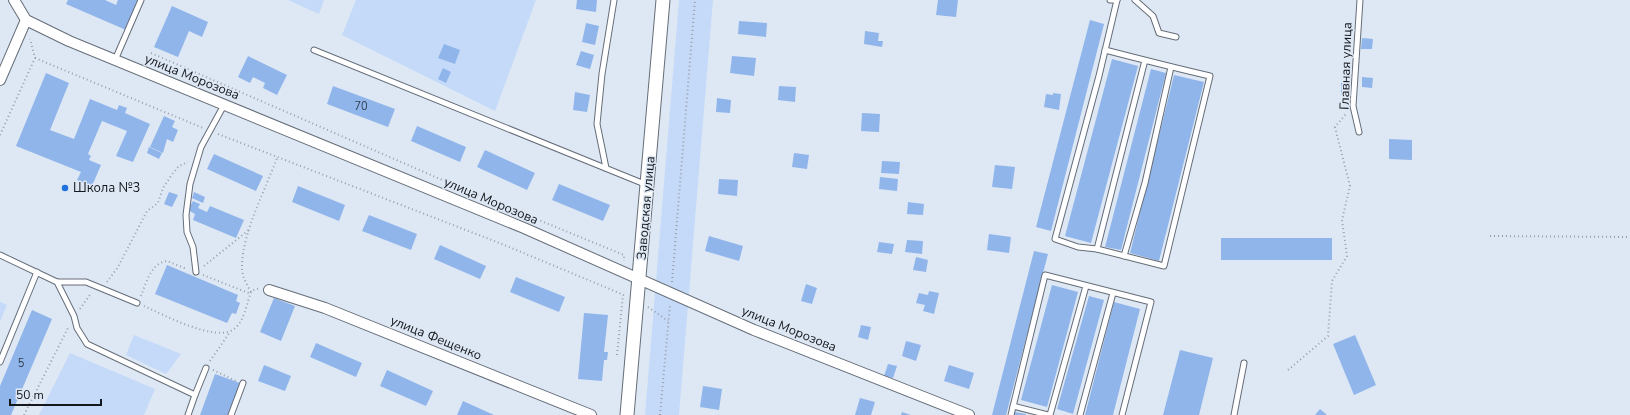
<svg xmlns="http://www.w3.org/2000/svg" width="1630" height="415" font-family="'Nunito Sans',sans-serif">
  <style>
    .green { fill: #c5daf8 }
    .building { fill: #90b5ea }
    .lines { fill: none; stroke-linecap: round; stroke-linejoin: round }
    .service-casing { stroke: #656d78; stroke-width: 7 }
    .minor-casing { stroke: #656d78; stroke-width: 12 }
    .tertiary-casing { stroke: #656d78; stroke-width: 15 }
    .path { stroke: #989faa; stroke-width: 2; stroke-dasharray: 1 3; stroke-linecap: butt }
    .service { stroke: #fff; stroke-width: 5 }
    .minor { stroke: #fff; stroke-width: 10 }
    .tertiary { stroke: #fff; stroke-width: 13 }
    .poi-dot { fill: #2073de; stroke: #dee8f5; stroke-width: 1.5 }
    .labels { text-anchor: middle; dominant-baseline: central; stroke-width: 3; stroke-linejoin: round; paint-order: stroke }
    .number-label { font-size: 11px; fill: #333e50 }
    .street-label { font-size: 13px; fill: #14171c; stroke: #dee8f5 }
    .poi-label { font-size: 13px; fill: #14171c; stroke: #dee8f5; text-anchor: start }
  </style>
  <rect width="100%" height="100%" fill="#dee8f5"/>
  <g class="green">
    <polygon points="288,0 324,0 319,14"/>
    <polygon points="356,0 536,0 495,111 342,35"/>
    <polygon points="679,0 713,0 679,415 645,415"/>
    <polygon points="0,302 7,305 0,322"/>
    <polygon points="134,335 181,354 166,374 126,355"/>
    <polygon points="70,353 155,389 144,415 39,415"/>
  </g>
  <g class="building">
    <polygon points="68,0 105,0 116,5 118,0 138,0 126,30 66,4"/>
    <polygon points="577,0 597,0 596,12 576,9"/>
    <polygon points="938,0 958,0 956,17 936,15"/>
    <polygon points="172,6 208,22 202,37 189,31 178,57 154,47"/>
    <polygon points="1090,20 1104,24 1051,231 1036,227"/>
    <polygon points="739,21 767,23 766,37 738,34"/>
    <polygon points="586,23 599,26 595,45 582,42"/>
    <polygon points="865,31 879,33 878,41 883,41 882,47 864,44"/>
    <polygon points="1362,38 1373,39 1372,49 1361,49"/>
    <polygon points="444,44 460,50 455,64 438,58"/>
    <polygon points="581,51 594,55 590,69 576,65"/>
    <polygon points="248,56 287,75 277,95 263,88 265,83 253,77 250,83 238,77"/>
    <polygon points="732,56 756,58 754,76 730,73"/>
    <polygon points="1112,59 1138,66 1091,243 1065,236"/>
    <polygon points="443,68 451,72 446,83 438,79"/>
    <polygon points="1151,69 1166,73 1121,250 1105,247"/>
    <polygon points="46,73 69,83 50,130 74,139 90,99 117,110 119,105 127,108 125,113 150,124 133,162 116,156 127,131 102,121 88,154 91,156 89,160 101,165 92,186 77,180 81,172 16,146"/>
    <polygon points="1174,75 1204,82 1159,261 1130,253"/>
    <polygon points="1362,77 1373,78 1372,88 1362,87"/>
    <rect x="1341" y="83" width="7" height="12"/>
    <polygon points="333,86 395,109 388,127 327,104"/>
    <polygon points="779,86 796,87 795,102 778,100"/>
    <polygon points="575,92 590,95 587,112 573,110"/>
    <polygon points="1053,93 1061,94 1059,110 1044,107 1046,94 1053,95"/>
    <polygon points="717,98 731,100 730,113 716,112"/>
    <polygon points="862,113 880,114 879,132 861,131"/>
    <polygon points="164,116 175,121 172,127 178,130 173,142 167,139 163,153 150,147"/>
    <polygon points="417,126 466,147 460,162 411,141"/>
    <polygon points="1389,139 1412,140 1412,160 1389,159"/>
    <polygon points="149,147 162,153 159,159 147,153"/>
    <polygon points="485,150 535,173 527,190 477,167"/>
    <polygon points="794,153 809,155 807,169 792,167"/>
    <polygon points="214,154 263,176 256,191 207,169"/>
    <polygon points="882,161 900,162 899,174 881,173"/>
    <polygon points="995,165 1015,167 1012,189 992,187"/>
    <polygon points="880,177 898,179 897,191 879,189"/>
    <polygon points="719,179 738,180 737,196 718,194"/>
    <polygon points="559,184 610,205 603,221 552,200"/>
    <polygon points="298,186 345,205 339,221 292,202"/>
    <polygon points="169,192 178,195 172,207 164,204"/>
    <polygon points="194,192 205,197 203,203 192,198"/>
    <polygon points="193,201 200,204 198,208 207,212 210,206 244,220 236,238 193,220 195,214 188,210"/>
    <polygon points="908,202 924,204 923,215 907,214"/>
    <polygon points="369,215 417,234 411,250 362,231"/>
    <polygon points="989,234 1011,237 1009,253 987,250"/>
    <polygon points="709,236 743,246 739,261 705,251"/>
    <rect x="1221" y="238" width="111" height="22"/>
    <polygon points="907,240 923,241 922,254 905,252"/>
    <polygon points="879,242 894,244 892,254 877,252"/>
    <polygon points="440,245 486,266 480,279 434,259"/>
    <polygon points="1034,251 1048,254 1006,415 992,415"/>
    <polygon points="916,257 928,260 926,272 913,270"/>
    <polygon points="167,265 238,295 236,301 240,303 236,314 232,313 227,323 155,294"/>
    <polygon points="516,277 565,297 559,312 510,292"/>
    <polygon points="806,284 817,288 812,304 801,301"/>
    <polygon points="1052,285 1078,292 1047,407 1021,400"/>
    <polygon points="929,291 939,293 934,314 923,311 925,305 916,303 919,293 928,295"/>
    <polygon points="1089,296 1104,300 1073,414 1057,409"/>
    <polygon points="274,298 295,306 281,341 260,332"/>
    <polygon points="1114,302 1140,309 1113,415 1085,415"/>
    <polygon points="32,310 52,319 11,415 0,415 0,386"/>
    <polygon points="584,313 608,315 604,352 608,352 607,360 604,360 602,381 578,379"/>
    <polygon points="861,325 871,327 868,340 858,337"/>
    <polygon points="1355,335 1376,385 1354,395 1333,344"/>
    <polygon points="906,341 921,345 916,361 902,356"/>
    <polygon points="316,343 362,363 356,377 310,357"/>
    <polygon points="1180,350 1213,358 1199,415 1163,415"/>
    <polygon points="888,364 897,366 893,378 884,376"/>
    <polygon points="264,365 291,376 285,391 258,381"/>
    <polygon points="949,365 974,373 969,389 944,381"/>
    <polygon points="387,370 433,391 426,406 380,386"/>
    <polygon points="215,374 240,383 229,415 200,415"/>
    <polygon points="703,386 722,389 719,410 700,407"/>
    <polygon points="860,398 875,402 871,415 855,415"/>
    <polygon points="463,401 494,415 457,415"/>
    <polygon points="1320,409 1327,415 1315,415"/>
    <polygon points="902,412 911,415 901,415"/>
    <polygon points="1015,412 1026,414 1026,415 1014,415"/>
  </g>
  <g class="lines">
    <defs>
      <g id="service">
        <polyline points="1110,0 1117,0"/>
        <polyline points="1135,0 1153,16 1159,33 1176,37"/>
        <polyline points="314,50 647,185"/>
        <path d="M1105,50C1140,59 1175,68 1210,76L1164,266L1097,249L1145,60"/>
        <polyline points="115,60 141,0"/>
        <polyline points="1359,132 1353,106 1360,0"/>
        <polyline points="606,168 597,124 602,74 614,0"/>
        <polyline points="1097,249 1078,247 1055,239 1099,76 1117,0"/>
        <polyline points="0,255 57,282 86,282 137,303"/>
        <polyline points="1124,256 1145,183 1171,67"/>
        <polyline points="196,272 193,247 187,232 186,215 190,184 201,147 224,105"/>
        <polyline points="57,282 74,316 77,328 87,344 195,395 188,415"/>
        <polyline points="0,362 37,272"/>
        <polyline points="195,395 206,368"/>
        <polyline points="1013,406 1048,415"/>
        <polyline points="231,415 243,383"/>
        <polyline points="1011,415 1045,275 1151,302 1122,415"/>
        <polyline points="1050,415 1086,286"/>
        <polyline points="1080,415 1113,293"/>
        <polyline points="1234,415 1244,363"/>
      </g>
      <g id="minor">
        <polyline points="14,0 26,20 69,41 524,228 754,330 969,415"/>
        <polyline points="0,80 26,20"/>
        <polyline points="269,290 325,308 591,415"/>
      </g>
      <polyline id="tertiary" points="627,415 663,0"/>
    </defs>
    <use href="#service" class="service-casing"/>
    <use href="#minor" class="minor-casing"/>
    <use href="#tertiary" class="tertiary-casing"/>
    <g class="path">
      <polyline points="151,53 463,189 624,255 624,261"/>
      <polyline points="35,58 203,128"/>
      <polyline points="218,134 502,244 624,295"/>
      <polyline points="0,135 35,58 30,39"/>
      <polyline points="1490,236 1630,237"/>
      <polyline points="204,266 250,229"/>
      <polyline points="203,275 251,294"/>
      <polyline points="107,282 118,267 147,211 158,203 163,188 173,173 179,166 188,162"/>
      <polyline points="672,282 695,0"/>
      <path d="M251,292C246,283 241,275 242,264C243,232 266,188 277,158"/>
      <path d="M141,296C146,283 151,263 167,261L187,269"/>
      <path d="M144,306C162,314 216,343 234,329C244,322 247,303 251,292L254,290L260,288"/>
      <polyline points="648,307 668,321"/>
      <polyline points="80,309 91,293"/>
      <polyline points="617,355 623,295"/>
      <polyline points="210,361 230,332"/>
      <polyline points="213,370 236,381"/>
      <polyline points="1288,370 1328,336 1332,281 1347,256 1342,220 1350,186 1335,127 1346,114"/>
      <polyline points="24,415 68,328"/>
      <polyline points="660,415 670,305"/>
    </g>
    <use href="#service" class="service"/>
    <use href="#minor" class="minor"/>
    <use href="#tertiary" class="tertiary"/>
  </g>
  <circle class="poi-dot" cx="65" cy="188" r="4"/>
  <g class="labels">
    <g class="number-label">
      <text x="361" y="106">70</text>
      <text x="21" y="363">5</text>
    </g>
    <g class="street-label">
      <text transform="translate(1346 66) rotate(-88)">Главная улица</text>
      <text transform="translate(192 77) rotate(22)">улица Морозова</text>
      <text transform="translate(491 201) rotate(23)">улица Морозова</text>
      <text transform="translate(646 208) rotate(-85)">Заводская улица</text>
      <text transform="translate(789 329) rotate(22)">улица Морозова</text>
      <text transform="translate(436 338) rotate(22)">улица Фещенко</text>
    </g>
    <g class="poi-label">
      <text x="73" y="188">Школа №3</text>
    </g>
  </g>
  <path d="M10 399v6h91v-6" fill="none" stroke="#14171c" stroke-width="2"/>
  <text x="16" y="399" font-size="12" fill="#14171c" stroke="#dee8f5" stroke-width="3" paint-order="stroke">50 m</text>
</svg>
